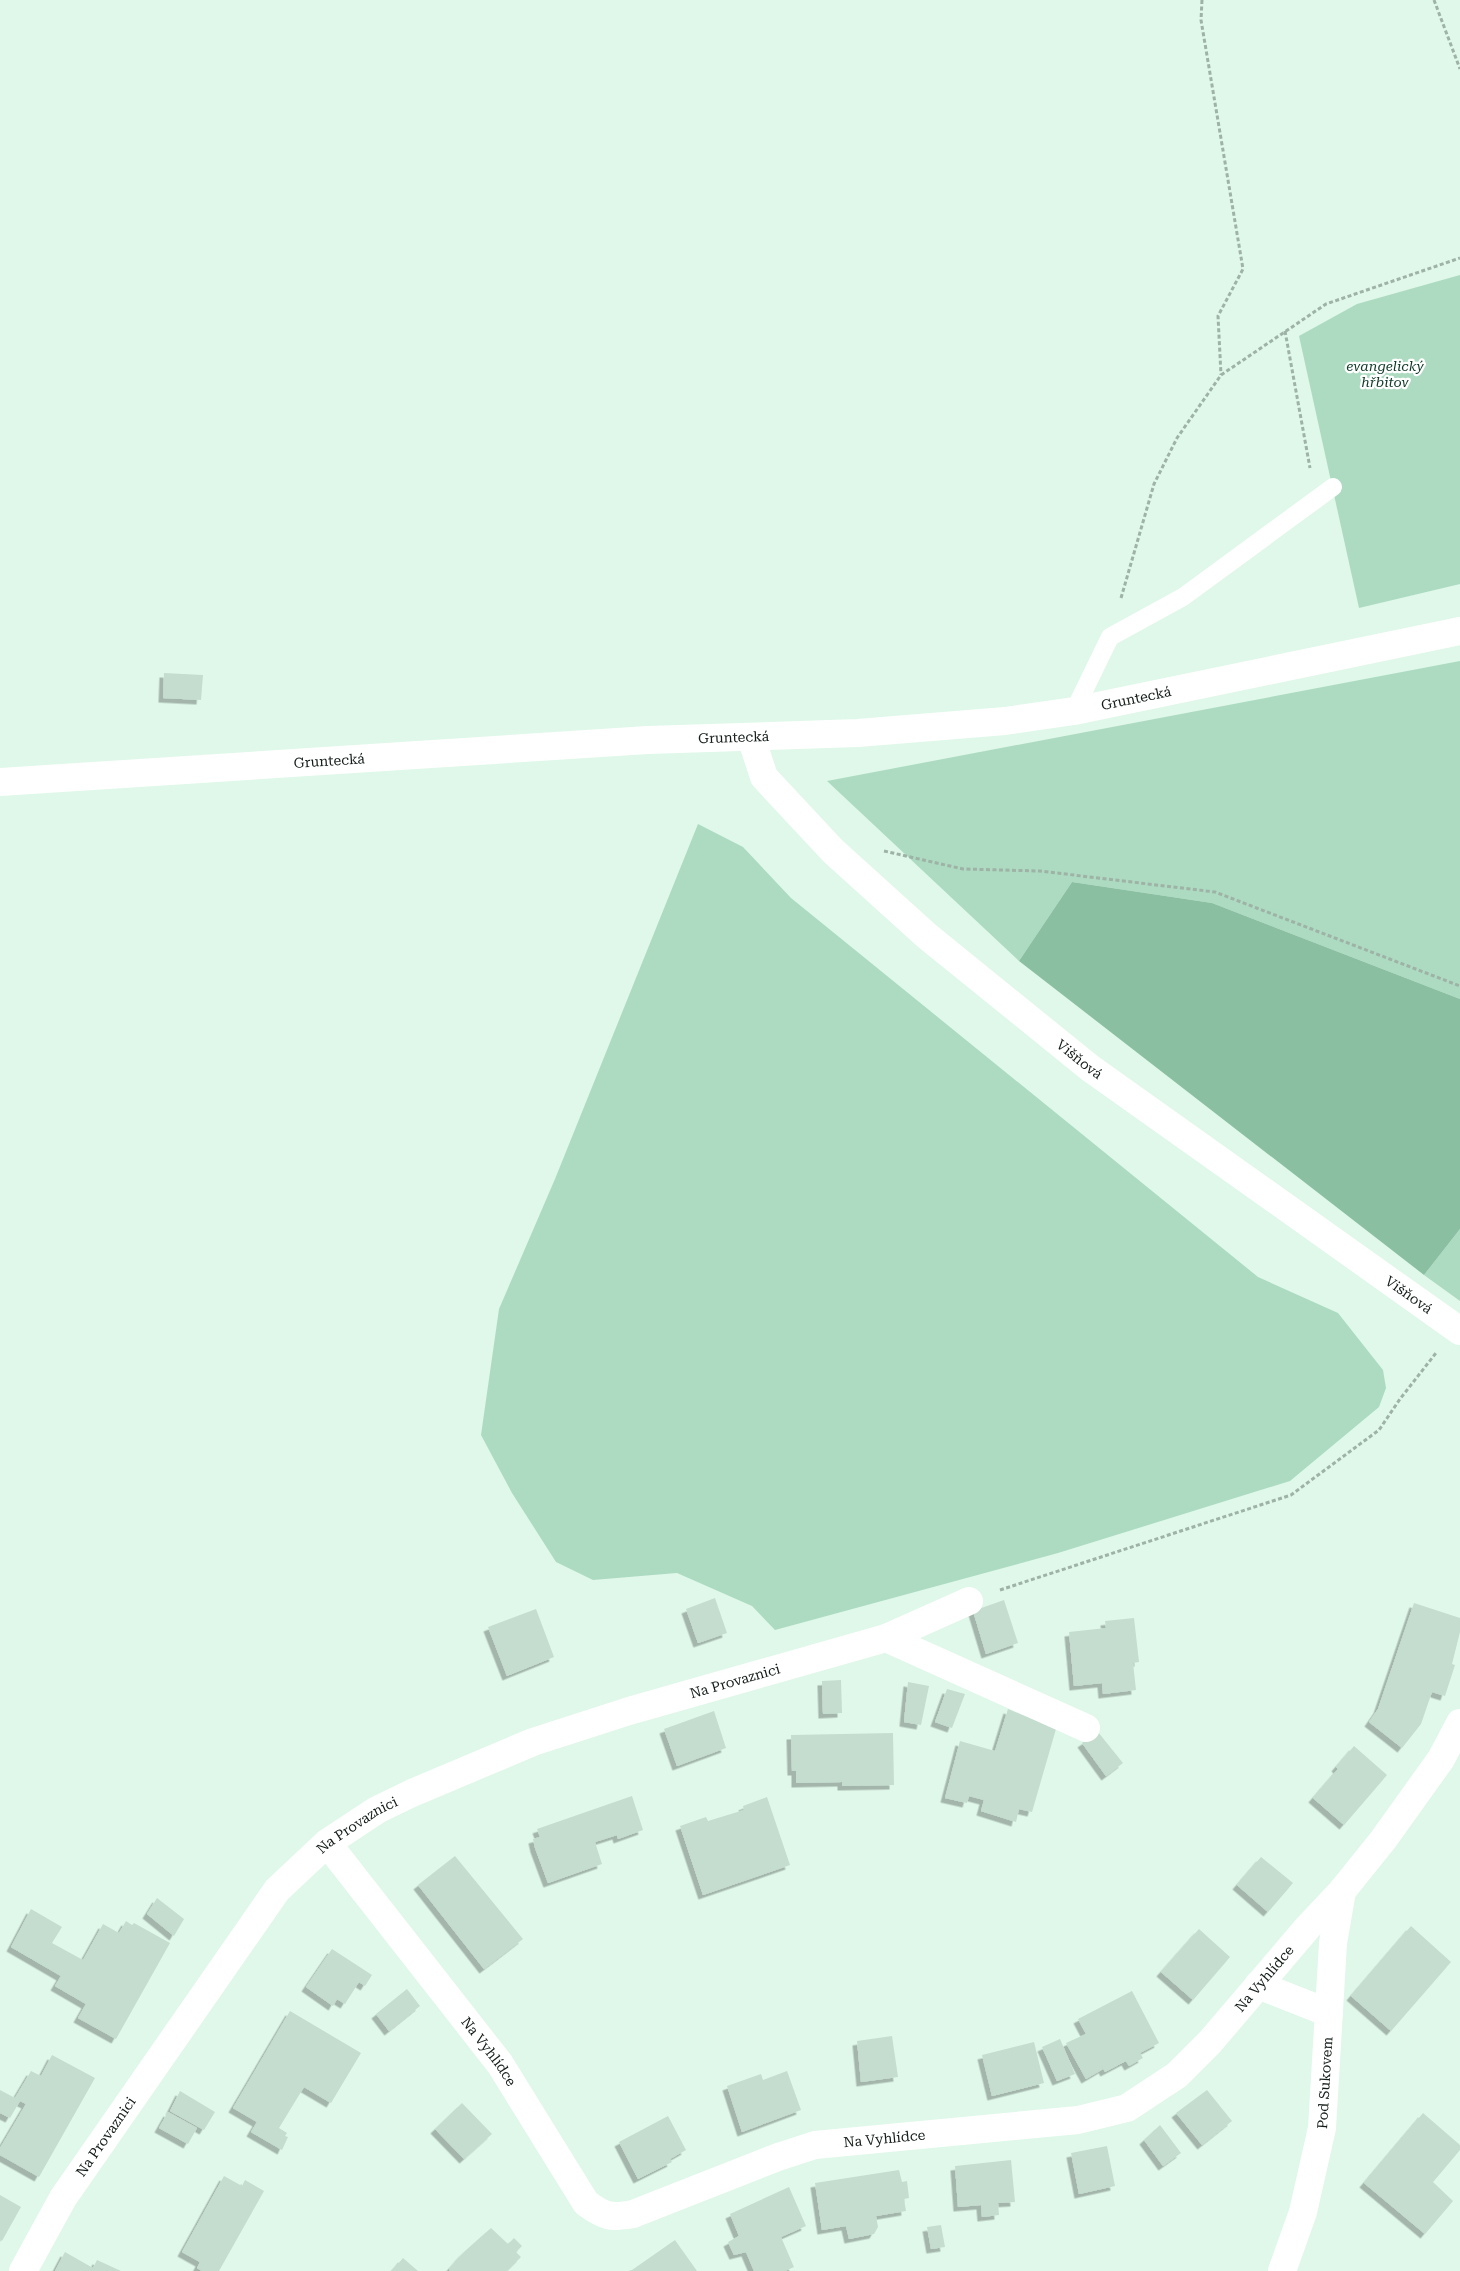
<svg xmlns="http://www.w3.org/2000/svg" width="1460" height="2271" font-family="'Roboto Serif',serif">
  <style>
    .green { fill: #acdbc1 }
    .water { fill: #8abfa2 }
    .building { fill: #c5ddcf; filter: url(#shadow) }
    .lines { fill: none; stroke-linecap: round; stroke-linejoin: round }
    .path { stroke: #9eb2a6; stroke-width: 3; stroke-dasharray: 4 2.5; stroke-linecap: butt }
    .lane { stroke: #fff; stroke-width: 18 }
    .street { stroke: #fff; stroke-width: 28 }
    .secondary { stroke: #fff; stroke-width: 28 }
    .labels { text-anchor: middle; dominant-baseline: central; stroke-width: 4.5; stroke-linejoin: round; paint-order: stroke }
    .park-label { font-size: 14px; font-style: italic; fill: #0d3926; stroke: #fff }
    .street-label { font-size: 14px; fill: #131c17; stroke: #fff }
  </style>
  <defs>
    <filter id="shadow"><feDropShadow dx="-4.5" dy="4.5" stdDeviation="0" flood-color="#0004"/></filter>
  </defs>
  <rect width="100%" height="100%" fill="#dff8e9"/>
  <g class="green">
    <polygon points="1460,275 1460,584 1359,608 1299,336 1357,304"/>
    <polygon points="1460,661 1460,999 1212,903 1072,882 1019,961 827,781"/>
    <polygon points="698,824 743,847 791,898 1258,1277 1338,1313 1383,1370 1386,1388 1379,1407 1290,1481 1058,1553 775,1630 752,1606 677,1573 593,1580 556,1562 512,1493 481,1435 499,1309 555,1179"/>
    <polygon points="1460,1229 1460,1301 1424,1275"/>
  </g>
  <polygon class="water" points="1072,882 1212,903 1460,999 1460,1229 1424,1275 1019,961"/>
  <g class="building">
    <polygon points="164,673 203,675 201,700 163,698"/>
    <polygon points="715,1598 727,1633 698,1643 686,1609"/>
    <polygon points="1004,1600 1018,1643 986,1654 973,1611"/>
    <polygon points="1414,1603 1460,1618 1460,1632 1452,1664 1455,1665 1445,1696 1432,1692 1421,1724 1402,1748 1369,1722 1378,1709"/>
    <polygon points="536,1609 554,1657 507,1676 488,1627"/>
    <polygon points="1134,1618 1139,1662 1133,1663 1136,1690 1103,1694 1102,1683 1074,1686 1069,1632 1106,1628 1105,1621"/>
    <polygon points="841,1680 842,1713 823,1714 822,1681"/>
    <polygon points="908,1682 929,1686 921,1725 904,1722"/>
    <polygon points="947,1689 965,1694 952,1728 935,1722"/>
    <polygon points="1008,1709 1056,1729 1032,1812 1019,1809 1016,1822 981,1811 984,1800 969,1796 967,1803 945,1798 960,1741 995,1751"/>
    <polygon points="714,1711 726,1748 677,1766 664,1729"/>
    <polygon points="1098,1732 1123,1763 1106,1776 1082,1743"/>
    <polygon points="893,1733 894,1785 842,1786 842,1782 796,1783 796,1771 792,1771 791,1735"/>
    <polygon points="1354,1746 1387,1775 1344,1825 1313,1798 1338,1769 1336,1767"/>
    <polygon points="632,1796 643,1830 618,1839 617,1835 595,1842 602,1864 548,1883 535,1848 533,1839 540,1837 537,1829"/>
    <polygon points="767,1797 790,1865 703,1895 680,1826 706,1817 708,1821 744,1810 743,1806"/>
    <polygon points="455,1856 523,1939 484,1969 418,1885"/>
    <polygon points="1261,1857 1293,1883 1268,1912 1237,1885"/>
    <polygon points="157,1898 184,1919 174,1936 147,1914"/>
    <polygon points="31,1909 62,1927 52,1943 83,1960 103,1924 119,1933 126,1921 132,1925 134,1923 170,1943 116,2039 78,2018 86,2004 55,1986 61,1976 11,1947"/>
    <polygon points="1411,1926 1451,1962 1391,2031 1351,1996"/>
    <polygon points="1199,1929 1230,1957 1193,2000 1161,1972"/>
    <polygon points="332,1949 372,1975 365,1986 359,1982 345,2004 337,1999 333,2006 306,1987"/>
    <polygon points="407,1989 420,2006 389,2031 376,2014"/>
    <polygon points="1132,1991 1159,2043 1140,2053 1143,2058 1129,2066 1126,2061 1105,2072 1100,2063 1103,2069 1086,2079 1066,2043 1086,2034 1078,2019"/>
    <polygon points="290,2011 361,2053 331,2103 304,2087 279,2128 287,2133 285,2136 288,2137 282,2150 251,2132 257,2122 233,2108"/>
    <polygon points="892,2036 898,2077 861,2082 857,2041"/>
    <polygon points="1060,2039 1075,2074 1057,2081 1042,2047"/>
    <polygon points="1034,2042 1044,2083 992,2096 982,2055"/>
    <polygon points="52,2055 95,2078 39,2177 0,2155 0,2148 26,2104 20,2101 10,2118 0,2113 0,2090 15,2098 31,2071 41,2076"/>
    <polygon points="787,2071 801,2110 742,2132 727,2086 761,2074 763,2080"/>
    <polygon points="1207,2090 1232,2121 1202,2145 1176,2113"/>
    <polygon points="180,2091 215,2112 204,2130 170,2111"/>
    <polygon points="462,2103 492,2134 464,2159 435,2129"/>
    <polygon points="168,2112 197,2128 188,2144 159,2128"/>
    <polygon points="1423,2113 1460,2145 1460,2150 1433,2182 1453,2201 1425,2234 1364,2183"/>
    <polygon points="668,2116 686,2150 670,2159 672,2162 638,2179 619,2142"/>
    <polygon points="1160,2125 1181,2153 1163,2166 1144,2140"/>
    <polygon points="1107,2146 1115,2186 1079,2194 1071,2153"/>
    <polygon points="1011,2160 1015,2202 998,2203 999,2215 982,2217 981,2205 958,2207 955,2166"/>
    <polygon points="899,2170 902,2182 907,2181 909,2198 904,2199 906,2211 876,2216 878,2227 874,2234 849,2239 846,2226 822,2230 815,2183"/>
    <polygon points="224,2176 242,2186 245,2180 264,2191 219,2271 202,2271 197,2268 200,2262 182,2252"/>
    <polygon points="789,2187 806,2226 781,2237 794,2267 785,2271 754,2271 746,2252 734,2255 728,2242 739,2236 730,2214"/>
    <polygon points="0,2195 21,2207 2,2241 0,2239"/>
    <polygon points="941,2225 945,2247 931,2249 927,2227"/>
    <polygon points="491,2228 508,2244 514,2238 522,2246 516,2252 521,2257 507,2271 450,2271 449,2269 463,2253"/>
    <polygon points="675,2240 697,2271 628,2271 632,2270"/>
    <polygon points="65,2252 93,2268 97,2260 121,2271 55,2271"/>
    <polygon points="403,2258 418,2271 392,2271"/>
  </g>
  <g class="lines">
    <g class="path">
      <polyline points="1202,0 1201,20 1243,269 1218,316 1221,375"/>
      <polyline points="1434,0 1460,69"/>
      <polyline points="1285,331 1310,468"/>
      <polyline points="1121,598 1154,484 1177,438 1221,375 1326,304 1460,258"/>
      <polyline points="884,851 963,869 1040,871 1215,892 1460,986"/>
      <polyline points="1000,1590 1291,1495 1379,1430 1400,1399 1436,1353"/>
    </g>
    <polyline class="lane" points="1074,711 1110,637 1183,597 1333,487"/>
    <g class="street">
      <path id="s1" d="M751,737L764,777L833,851L927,936L1090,1068L1460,1331"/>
      <polyline points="886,1638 1086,1728"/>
      <path id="s2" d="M327,1843L500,2064L586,2203C605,2217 611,2218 633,2214L778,2157L815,2145L1078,2120L1127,2108L1177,2075L1210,2042L1308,1927L1342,1891L1383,1840L1441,1759L1460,1723"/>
      <polyline points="1258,1985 1329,2013"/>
      <path id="s3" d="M23,2271L63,2198L277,1890L327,1843L377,1810L412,1793L533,1742L629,1711L886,1638L969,1601"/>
      <path id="s4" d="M1282,2271L1303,2212L1322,2128L1333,1943L1342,1891"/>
    </g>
    <path class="secondary" id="s5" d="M0,782L648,740L858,733L1005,721L1074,711L1460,631"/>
  </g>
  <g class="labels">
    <g class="park-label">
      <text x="1385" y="366">evangelický<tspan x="1385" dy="16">hřbitov</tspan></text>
    </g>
    <g class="street-label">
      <text stroke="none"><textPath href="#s5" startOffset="1140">Gruntecká</textPath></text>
      <text stroke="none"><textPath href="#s5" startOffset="735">Gruntecká</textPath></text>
      <text stroke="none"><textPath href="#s5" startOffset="330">Gruntecká</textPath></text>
      <text stroke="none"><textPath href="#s1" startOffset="466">Višňová</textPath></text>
      <text stroke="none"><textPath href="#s1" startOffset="871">Višňová</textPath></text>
      <text stroke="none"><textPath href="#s3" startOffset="968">Na Provaznici</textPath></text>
      <text stroke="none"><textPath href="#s3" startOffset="562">Na Provaznici</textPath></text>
      <text stroke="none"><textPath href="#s2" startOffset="1194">Na Vyhlídce</textPath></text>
      <text stroke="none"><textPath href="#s2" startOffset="264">Na Vyhlídce</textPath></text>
      <text stroke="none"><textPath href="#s4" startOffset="194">Pod Sukovem</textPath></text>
      <text stroke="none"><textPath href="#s3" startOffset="158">Na Provaznici</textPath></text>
      <text stroke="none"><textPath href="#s2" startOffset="759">Na Vyhlídce</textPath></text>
    </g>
  </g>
</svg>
